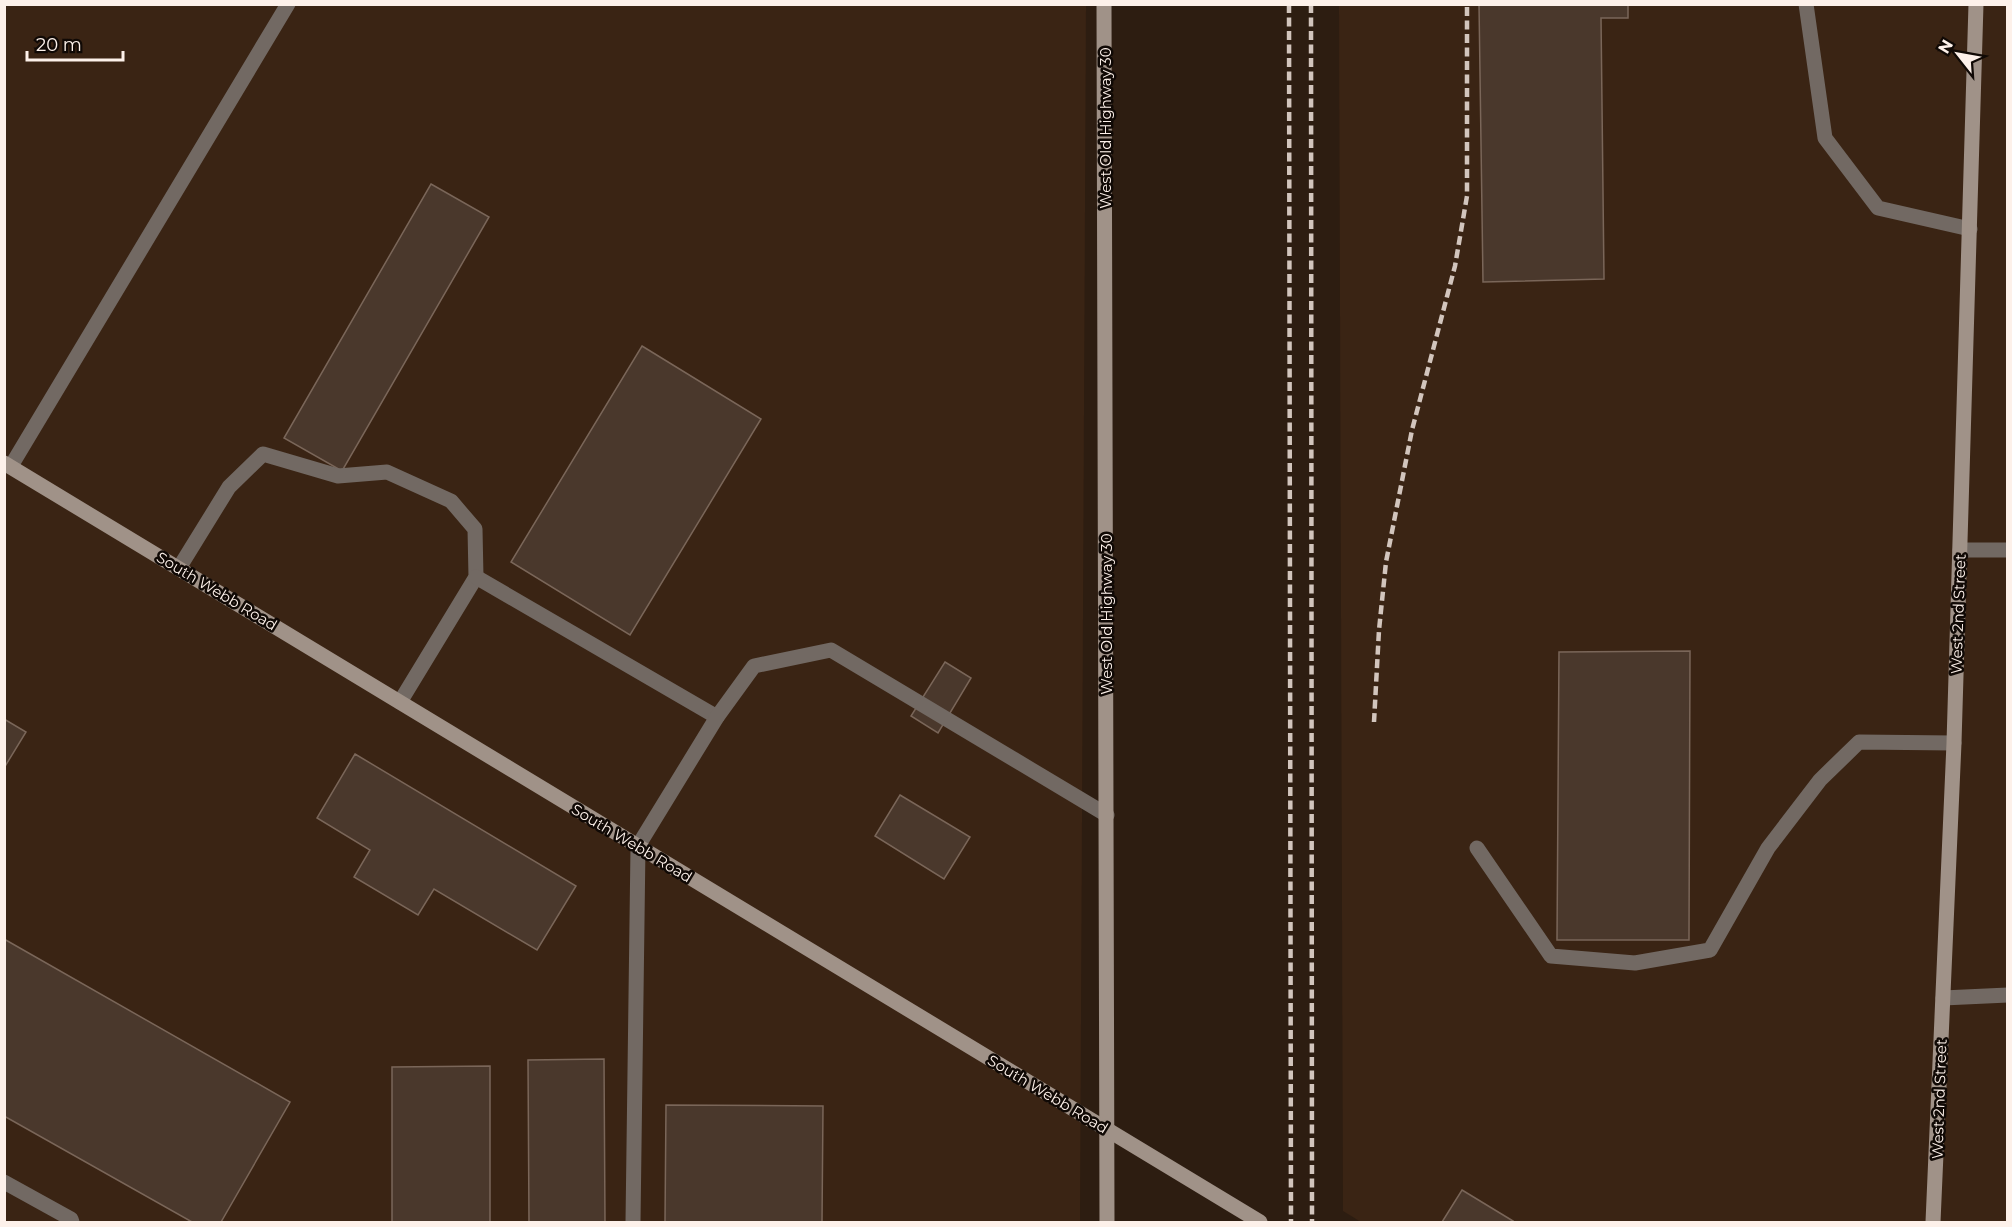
<svg xmlns="http://www.w3.org/2000/svg" width="2012" height="1227" font-family="Montserrat,sans-serif">
  <style>
    .built { fill: #3a2414 }
    .building { fill: #4a382c; stroke: #7a6659; stroke-width: 1.5 }
    .lines { fill: none; stroke-linecap: round; stroke-linejoin: round }
    .lane { stroke: #726963; stroke-width: 15 }
    .secondary { stroke: #a09288; stroke-width: 15 }
    .rail { stroke: #d2c5bd; stroke-width: 4.5; stroke-dasharray: 9 4.5; stroke-linecap: butt }
    .labels { text-anchor: middle; dominant-baseline: central; stroke-width: 5; stroke-linejoin: round; paint-order: stroke }
    .street-label { font-size: 15px; fill: #fdf1ea; stroke: #100905 }
  </style>
  <rect width="100%" height="100%" fill="#2d1d11"/>
  <g class="built">
    <polygon points="5,5 1086,5 1080,1222 5,1222"/>
    <polygon points="1339,5 2007,5 2007,1222 1361,1222 1343,1211"/>
  </g>
  <g class="building">
    <polygon points="1479,4 1628,4 1628,18 1601,18 1604,279 1483,282"/>
    <polygon points="431,184 489,217 342,471 284,438"/>
    <polygon points="642,346 761,419 630,635 511,562"/>
    <polygon points="1690,651 1689,940 1557,940 1559,652"/>
    <polygon points="945,662 971,678 938,733 911,716"/>
    <polygon points="4,719 26,732 4,768"/>
    <polygon points="355,754 576,886 537,950 434,889 418,915 354,877 370,850 317,818"/>
    <polygon points="900,795 970,837 944,879 875,836"/>
    <polygon points="4,939 290,1102 221,1222 192,1222 4,1116"/>
    <polygon points="604,1059 605,1222 529,1222 528,1060"/>
    <polygon points="490,1066 490,1222 392,1222 392,1067"/>
    <polygon points="666,1105 823,1106 822,1222 665,1222"/>
    <polygon points="1462,1190 1513,1221 1512,1222 1442,1222"/>
  </g>
  <g class="lines">
    <g class="lane">
      <polyline points="1806,4 1825,138 1878,208 1970,229"/>
      <polyline points="11,466 288,4"/>
      <polyline points="1960,550 2008,550"/>
      <polyline points="179,568 229,487 263,454 338,476 387,472 451,501 475,529 476,577 400,702"/>
      <polyline points="476,577 717,717"/>
      <polyline points="1477,848 1551,956 1635,963 1710,950 1768,848 1820,780 1859,742 1954,743"/>
      <polyline points="1943,998 2008,995"/>
      <polyline points="4,1182 71,1219 72,1222"/>
      <polyline points="633,1222 638,846 717,717 754,666 831,650 1107,815"/>
    </g>
    <g class="secondary">
      <polyline points="1104,4 1107,1222"/>
      <polyline points="4,463 1260,1222"/>
      <polyline points="1933,1222 1954,743 1976,4"/>
    </g>
    <g class="rail">
      <polyline points="1289,4 1291,1222"/>
      <polyline points="1311,4 1312,1222"/>
      <polyline points="1374,722 1379,630 1386,562 1412,430 1455,266 1467,196 1467,4"/>
    </g>
  </g>
  <g class="labels">
    <g class="street-label">
      <text transform="translate(1105 128) rotate(-90)">West Old Highway 30</text>
      <text transform="translate(217 591) rotate(31)">South Webb Road</text>
      <text transform="translate(1106 614) rotate(-90)">West Old Highway 30</text>
      <text transform="translate(1958 614) rotate(-88)">West 2nd Street</text>
      <text transform="translate(632 843) rotate(31)">South Webb Road</text>
      <text transform="translate(1048 1094) rotate(31)">South Webb Road</text>
      <text transform="translate(1939 1099) rotate(-88)">West 2nd Street</text>
    </g>
  </g>
  <rect width="2012" height="1227" fill="none" stroke="#fdf1ea" stroke-width="12"/>
  <g transform="translate(1958 54) rotate(301)" stroke="#100905" stroke-width="4.5" paint-order="stroke">
  <path d="M0-4.5L10 22L0 15L-10 22Z" fill="#fdf1ea"/>
  <text y="-9" font-size="16" font-weight="bold" text-anchor="middle" fill="#fdf1ea">N</text>
  </g>
  <path d="M27 51v9h96v-9" fill="none" stroke="#fdf1ea" stroke-width="3"/>
  <text x="36" y="51" font-size="18" fill="#fdf1ea" stroke="#100905" stroke-width="4.5" paint-order="stroke">20 m</text>
</svg>
